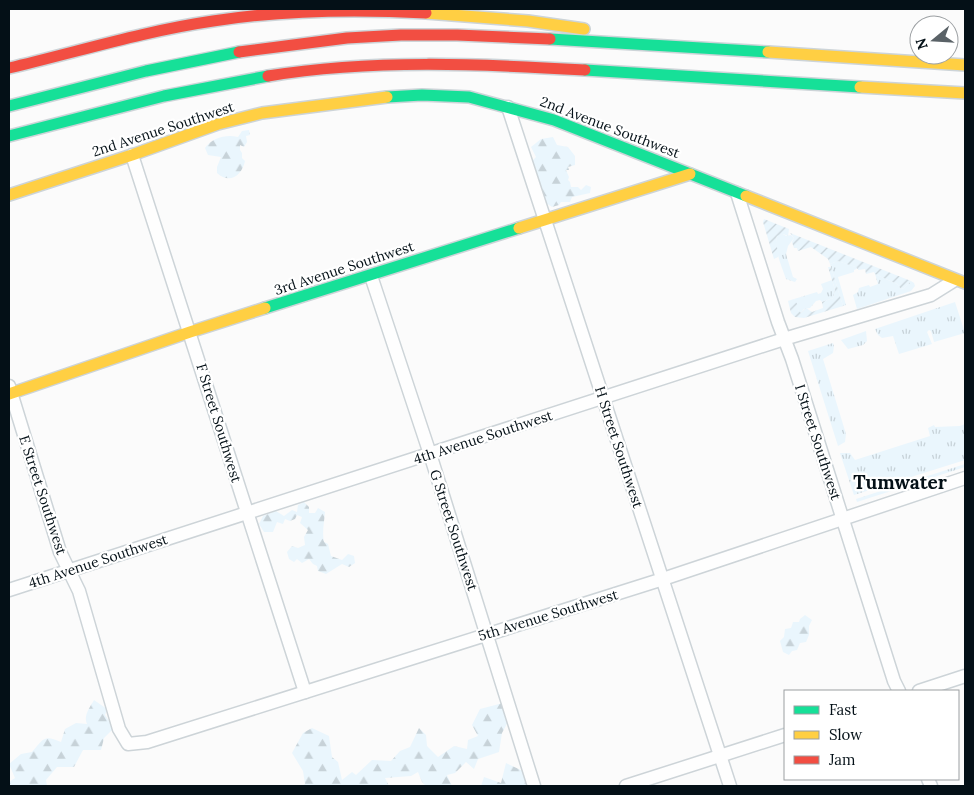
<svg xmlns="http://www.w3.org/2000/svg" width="974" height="795" font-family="Lora,serif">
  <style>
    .grass { fill: url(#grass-tufts) }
    .forest { fill: url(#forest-firs) }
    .garden { fill: url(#garden-furrows) }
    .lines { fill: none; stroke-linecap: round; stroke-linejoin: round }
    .street-casing { stroke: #cdd4d8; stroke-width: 15 }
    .fast-casing { stroke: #cdd4d8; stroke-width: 14 }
    .slow-casing { stroke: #cdd4d8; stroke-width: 14 }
    .jam-casing { stroke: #cdd4d8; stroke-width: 14 }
    .street { stroke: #fefefe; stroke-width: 12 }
    .fast { stroke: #16e098; stroke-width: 11 }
    .slow { stroke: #ffcf43; stroke-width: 11 }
    .jam { stroke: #f24e42; stroke-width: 11 }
    .labels { text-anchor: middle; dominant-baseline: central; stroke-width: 4.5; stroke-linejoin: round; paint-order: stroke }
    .street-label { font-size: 14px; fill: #041017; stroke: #fff }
    .district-label { font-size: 19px; font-weight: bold; fill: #041017; stroke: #fff }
  </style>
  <defs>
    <pattern id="grass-tufts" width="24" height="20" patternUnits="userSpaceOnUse" patternTransform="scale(1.25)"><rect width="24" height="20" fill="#eaf6fd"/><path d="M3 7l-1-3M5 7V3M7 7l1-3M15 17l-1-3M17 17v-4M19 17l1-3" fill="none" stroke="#c7d2d8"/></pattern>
    <pattern id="forest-firs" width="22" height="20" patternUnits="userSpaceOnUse" patternTransform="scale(1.25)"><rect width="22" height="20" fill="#eaf6fd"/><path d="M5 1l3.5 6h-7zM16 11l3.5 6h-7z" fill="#c7d2d8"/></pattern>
    <pattern id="garden-furrows" width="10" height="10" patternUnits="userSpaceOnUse" patternTransform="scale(1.25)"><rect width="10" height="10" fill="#eaf6fd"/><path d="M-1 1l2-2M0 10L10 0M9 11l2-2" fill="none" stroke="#c7d2d8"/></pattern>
  </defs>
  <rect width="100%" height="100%" fill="#fbfbfb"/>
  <g class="grass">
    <path d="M783,234L786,236L791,235L794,238L788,246L786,254L793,277L797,279L795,282L786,279C782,267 773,248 777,235Z"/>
    <polygon points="838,261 859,268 854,270 854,272 838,277 846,305 843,306 830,264"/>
    <polygon points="875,274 897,284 901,289 904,288 911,281 914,283 915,286 911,291 857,309 853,295 858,292 859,288 869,285 870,287 878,284"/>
    <polygon points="832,280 835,290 833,298 822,302 820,300 816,301 810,308 804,309 801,313 799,312 794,299 817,292 818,294 821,293 823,289 821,284"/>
    <polygon points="955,302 965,333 934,342 931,331 929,330 927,332 932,344 899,354 893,336 882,338 878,335 875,329"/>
    <polygon points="866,331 867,341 863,345 848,349 841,340"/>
    <polygon points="833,343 834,346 833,353 823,359 846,434 845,442 838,446 808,351"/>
    <polygon points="965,424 965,460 854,495 840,453 850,453 855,460 930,436 928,428 934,425 935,427 960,426"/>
    <polygon points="965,464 965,467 857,502 856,499"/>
  </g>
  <g class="forest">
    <path d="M249,130L250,135L246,136L247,142L244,147L240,145V150L242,153V158L245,161C242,175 230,185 217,173V167L221,157L208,155L205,148C212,138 226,134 238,137L242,131Z"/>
    <polygon points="553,137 557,145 568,147 575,156 575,165 568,167 569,170 566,170 569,177 568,180 570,182 571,187 578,187 581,190 586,185 591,187 590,193 572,197 570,202 561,202 559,205 552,207 546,203 541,203 530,195 527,184 529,164 536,157 531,147 541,139"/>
    <path d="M304,502L309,507V513H315L318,508L325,512C324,523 322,533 324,542L328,544L331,556L342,560L348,554L354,556L355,563L349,567L342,564L326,574L318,571L317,566L313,564L309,559L302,563L297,559L294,562L289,559L287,552L292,546L298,548L305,545L304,537L308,530L300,523L302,517L297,515L295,519L290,521L285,519L283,524L277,522L273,532H264L259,524L263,516L276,511L284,516L292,510L297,512L298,505Z"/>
    <polygon points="805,615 812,620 809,626 809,635 806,642 800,643 797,650 792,651 789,655 783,652 780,641 784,637 785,629 791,628 793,622 799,622 800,619"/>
    <path d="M94,700L107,709L105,715L114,728L104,738L101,750H83L74,767H57L46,780L47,786H9V782L15,778L9,764L21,754L32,752C43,739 44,734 61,742L65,729L76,723L87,724C83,716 90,707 94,700Z"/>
    <polygon points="503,703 509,720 502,733 499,752 478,759 474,769 466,762 455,773 447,775 452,786 426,786 422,782 418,772 411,776 385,778 389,786 302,786 305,784 303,771 292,753 303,733 312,728 329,736 332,757 338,762 342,780 352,772 356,775 372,760 391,761 400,751 410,747 419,728 426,735 427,746 438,757 454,746 467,749 468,740 478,736 472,725 480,709"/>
    <polygon points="506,763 525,772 530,786 481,786 484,777 501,783"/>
  </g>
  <g class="garden">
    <path d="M764,219L789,229L788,236L783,234L777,236C774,243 779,249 778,257L774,259L763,222Z"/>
    <polygon points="790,233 911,281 904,288 901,289 897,284 875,274 874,272 866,274 865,269 858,270 858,268 838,261 830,264 828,259 811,247 798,251 797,248 794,248 792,242 794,238"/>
    <polygon points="828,267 831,267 843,306 804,318 795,317 791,313 788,301 794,299 799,307 798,310 801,313 806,308 812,312 823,308 822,302 833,298 835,290"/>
  </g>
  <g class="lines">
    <defs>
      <g id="street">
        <polyline points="508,107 730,786"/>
        <polyline points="132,155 305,692"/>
        <polyline points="737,193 778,322 792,359 894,681 899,691"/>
        <polyline points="371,276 430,454 534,786"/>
        <polyline points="9,386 60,552 79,591 119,729 128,744 147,742 663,579 965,478"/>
        <polyline points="9,590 784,339 931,295 955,280"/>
        <polyline points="919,691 965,676"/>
        <polyline points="928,779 931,786"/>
        <polyline points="626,786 785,735"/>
      </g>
      <g id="fast">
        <polyline points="550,39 768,52"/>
        <polyline points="585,70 860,87"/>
        <polyline points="387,97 422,95 469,97 554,120 746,196"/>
        <polyline points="9,106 146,71 239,52"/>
        <polyline points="9,136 164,96 268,76"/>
        <polyline points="265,308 519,228"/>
      </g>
      <g id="slow">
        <polyline points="426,13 528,21 584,29"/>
        <polyline points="768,52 965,65"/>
        <polyline points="860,87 965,93"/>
        <polyline points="9,195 132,155 218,124 262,113 387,97"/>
        <polyline points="746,196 965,283"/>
        <polyline points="519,228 690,174"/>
        <polyline points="9,394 190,332 265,308"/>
      </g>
      <g id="jam">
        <polyline points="239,52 347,38 401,35 457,35 550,39"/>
        <path d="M9,68C77,52 144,31 213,21C284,10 355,9 426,13"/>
        <path d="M268,76C372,59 480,64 585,70"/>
      </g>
    </defs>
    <use href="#street" class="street-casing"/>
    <use href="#fast" class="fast-casing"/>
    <use href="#slow" class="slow-casing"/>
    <use href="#jam" class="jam-casing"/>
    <use href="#street" class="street"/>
    <use href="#fast" class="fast"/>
    <use href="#slow" class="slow"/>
    <use href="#jam" class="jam"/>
  </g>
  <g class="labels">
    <g class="street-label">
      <text transform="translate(610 127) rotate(21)">2nd Avenue Southwest</text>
      <text transform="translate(163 129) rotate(-18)">2nd Avenue Southwest</text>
      <text transform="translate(344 268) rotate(-18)">3rd Avenue Southwest</text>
      <text transform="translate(219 423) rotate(73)">F Street Southwest</text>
      <text transform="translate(483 437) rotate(-18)">4th Avenue Southwest</text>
      <text transform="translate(818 442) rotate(72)">I Street Southwest</text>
      <text transform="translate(619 447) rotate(72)">H Street Southwest</text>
      <text transform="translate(43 495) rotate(72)">E Street Southwest</text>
      <text transform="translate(454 530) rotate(72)">G Street Southwest</text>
      <text transform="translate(98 561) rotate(-18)">4th Avenue Southwest</text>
      <text transform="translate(548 615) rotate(-17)">5th Avenue Southwest</text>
    </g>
    <g class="district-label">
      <text x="900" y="482">Tumwater</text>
    </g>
  </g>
  <rect width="974" height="795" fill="none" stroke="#041017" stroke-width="20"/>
  <rect x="784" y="690" width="175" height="90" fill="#ffffff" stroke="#9b9fa2"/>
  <rect x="794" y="706" width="25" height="8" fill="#16e098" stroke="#9b9fa2"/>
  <text x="829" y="715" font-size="15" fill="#041017">Fast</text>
  <rect x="794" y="731" width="25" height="8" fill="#ffcf43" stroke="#9b9fa2"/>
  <text x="829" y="740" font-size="15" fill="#041017">Slow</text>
  <rect x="794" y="756" width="25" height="8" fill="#f24e42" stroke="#9b9fa2"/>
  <text x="829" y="765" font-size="15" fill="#041017">Jam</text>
  <g transform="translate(934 40) rotate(252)"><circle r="24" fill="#ffffff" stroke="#9b9fa2"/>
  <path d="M0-4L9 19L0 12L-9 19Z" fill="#5a6267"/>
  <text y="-8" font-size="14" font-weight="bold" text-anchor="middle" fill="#041017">N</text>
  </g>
</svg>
